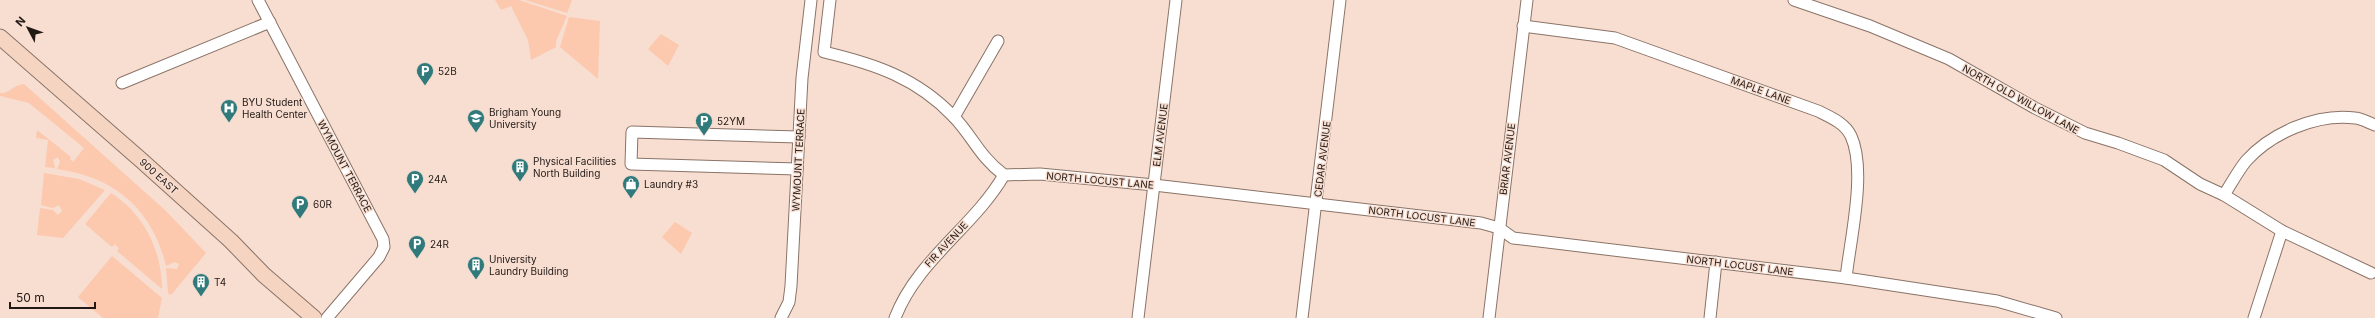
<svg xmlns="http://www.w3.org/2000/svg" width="2375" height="318" font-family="Inter,sans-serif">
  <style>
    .green { fill: #fcc8ae }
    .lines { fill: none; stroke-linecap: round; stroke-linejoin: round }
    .street-casing { stroke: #8a7367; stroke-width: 13 }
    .secondary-casing { stroke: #8a7367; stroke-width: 17 }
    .street { stroke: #fff; stroke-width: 11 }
    .secondary { stroke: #f5d5c2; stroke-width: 15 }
    .labels { text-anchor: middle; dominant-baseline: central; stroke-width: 3; stroke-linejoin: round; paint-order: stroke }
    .poi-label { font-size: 10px; fill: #221915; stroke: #f8ded1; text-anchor: start }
    .street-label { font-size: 10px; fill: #221915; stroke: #f8ded1 }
  </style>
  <rect width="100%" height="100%" fill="#f8ded1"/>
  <g class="green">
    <polygon points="495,0 519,0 567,16 556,41 556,47 531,60 528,40 511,6 501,10"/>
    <polygon points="525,0 572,0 567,13"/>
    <polygon points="569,17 600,21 598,79 560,47"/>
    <polygon points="661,34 679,45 668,66 648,49"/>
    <path d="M24,84L166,211L206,253L171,295L168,293L166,268L177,269L179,264L175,262L166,266C152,208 114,177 57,169L60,162L58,157L53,160L55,168L45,167L48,140L36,138L37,130L71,157L70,159L73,162L84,148L29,103L0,96V93C10,94 14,84 24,84Z"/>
    <polygon points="44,173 79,179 105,190 63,238 37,235 40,208 53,210 58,215 62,211 59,205 53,208 41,205"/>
    <path d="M111,193C144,214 162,251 162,289L117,251L119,248L115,245L116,243L112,247L85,224Z"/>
    <polygon points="675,222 692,233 681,254 662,237"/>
    <polygon points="112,256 162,298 158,318 103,318 78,297"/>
  </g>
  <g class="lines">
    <defs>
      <g id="street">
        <polyline points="258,0 383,239 384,247 379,257 327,318"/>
        <path d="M830,0L824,52C875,64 917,78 954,117C973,137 979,156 1004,175L1040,174L1154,185L1481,223L1499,228L1513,238L1846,278L1997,301L2056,318"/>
        <polyline points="1794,0 1870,26 1949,59 2035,108 2085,133 2118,143 2164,160 2200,184 2224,195 2282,231 2371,273"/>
        <path d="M1523,26L1615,38L1818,111C1830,117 1845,123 1851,136C1867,171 1850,240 1846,278"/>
        <polyline points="122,83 270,22"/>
        <polyline points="954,117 998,41"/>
        <polyline points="797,169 631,164 632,132 799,137"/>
        <path d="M2224,195C2231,184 2238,171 2246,161C2271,133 2317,113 2355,118C2361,118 2369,123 2375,125"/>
        <polyline points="781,318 789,302 791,286 802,78 811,0"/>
        <path d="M895,318C917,260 974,227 1004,175"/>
        <polyline points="1138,318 1176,0"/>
        <polyline points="1302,318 1340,0"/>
        <polyline points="1489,318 1527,0"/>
        <polyline points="1710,318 1716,262"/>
        <polyline points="2254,318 2282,231"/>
      </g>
      <polyline id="secondary" points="0,37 141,160 231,241 264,275 314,318"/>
    </defs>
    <use href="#street" class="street-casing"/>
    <use href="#secondary" class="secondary-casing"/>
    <use href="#street" class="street"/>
    <use href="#secondary" class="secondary"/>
  </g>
  <defs>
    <symbol id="parking-pin" viewBox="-11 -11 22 30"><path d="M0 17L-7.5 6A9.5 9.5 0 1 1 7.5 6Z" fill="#307a7c" stroke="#f8ded1"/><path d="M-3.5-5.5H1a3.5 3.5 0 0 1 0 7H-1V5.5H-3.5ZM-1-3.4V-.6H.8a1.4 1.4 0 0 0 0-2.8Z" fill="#fff"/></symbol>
    <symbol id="hospital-pin" viewBox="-11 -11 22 30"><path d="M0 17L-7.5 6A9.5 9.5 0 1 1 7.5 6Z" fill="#307a7c" stroke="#f8ded1"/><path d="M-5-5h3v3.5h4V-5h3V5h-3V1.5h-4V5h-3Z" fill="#fff"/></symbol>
    <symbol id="university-pin" viewBox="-11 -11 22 30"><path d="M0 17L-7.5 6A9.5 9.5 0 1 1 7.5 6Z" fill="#307a7c" stroke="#f8ded1"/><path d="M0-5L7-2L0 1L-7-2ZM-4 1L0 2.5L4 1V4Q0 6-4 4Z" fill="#fff"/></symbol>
    <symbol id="building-pin" viewBox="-11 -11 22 30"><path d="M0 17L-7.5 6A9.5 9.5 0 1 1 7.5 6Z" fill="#307a7c" stroke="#f8ded1"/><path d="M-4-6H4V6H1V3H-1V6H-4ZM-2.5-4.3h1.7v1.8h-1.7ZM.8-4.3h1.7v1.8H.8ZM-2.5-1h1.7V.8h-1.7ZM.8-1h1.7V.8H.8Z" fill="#fff"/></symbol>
    <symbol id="shop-pin" viewBox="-11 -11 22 30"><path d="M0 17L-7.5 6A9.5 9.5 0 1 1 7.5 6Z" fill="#307a7c" stroke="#f8ded1"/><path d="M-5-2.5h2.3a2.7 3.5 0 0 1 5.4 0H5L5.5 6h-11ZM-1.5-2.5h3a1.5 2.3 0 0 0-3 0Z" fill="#fff"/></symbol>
  </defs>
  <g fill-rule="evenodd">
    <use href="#parking-pin" x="415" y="61" width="20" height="27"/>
    <use href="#hospital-pin" x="219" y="98" width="20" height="27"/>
    <use href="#university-pin" x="466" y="108" width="20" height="27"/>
    <use href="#parking-pin" x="694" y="111" width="20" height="27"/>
    <use href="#building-pin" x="510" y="157" width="20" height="27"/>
    <use href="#parking-pin" x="405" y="169" width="20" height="27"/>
    <use href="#shop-pin" x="621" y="174" width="20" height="27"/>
    <use href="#parking-pin" x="290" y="194" width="20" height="27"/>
    <use href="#parking-pin" x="407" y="234" width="20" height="27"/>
    <use href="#building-pin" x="466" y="255" width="20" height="27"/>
    <use href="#building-pin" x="191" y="272" width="20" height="27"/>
  </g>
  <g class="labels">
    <g class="poi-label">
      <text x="438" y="71">52B</text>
      <text x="242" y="102">BYU Student<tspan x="242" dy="12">Health Center</tspan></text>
      <text x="489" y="112">Brigham Young<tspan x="489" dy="12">University</tspan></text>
      <text x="717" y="121">52YM</text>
      <text x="533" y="161">Physical Facilities<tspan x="533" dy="12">North Building</tspan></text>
      <text x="428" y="179">24A</text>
      <text x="644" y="184">Laundry #3</text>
      <text x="313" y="204">60R</text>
      <text x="430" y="244">24R</text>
      <text x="489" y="259">University<tspan x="489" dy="12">Laundry Building</tspan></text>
      <text x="214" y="282">T4</text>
    </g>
    <g class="street-label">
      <text transform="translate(1761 90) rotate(20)">MAPLE LANE</text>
      <text transform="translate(2021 99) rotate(29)">NORTH OLD WILLOW LANE</text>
      <text transform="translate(1160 135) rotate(-83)">ELM AVENUE</text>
      <text transform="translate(1322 159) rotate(-83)">CEDAR AVENUE</text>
      <text transform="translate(1507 159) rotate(-83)">BRIAR AVENUE</text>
      <text transform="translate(798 160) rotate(-87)">WYMOUNT TERRACE</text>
      <text transform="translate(345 166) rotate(62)">WYMOUNT TERRACE</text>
      <text transform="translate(159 176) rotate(42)">900 EAST</text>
      <text transform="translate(1100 180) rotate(5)">NORTH LOCUST LANE</text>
      <text transform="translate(1422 216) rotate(7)">NORTH LOCUST LANE</text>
      <text transform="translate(946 244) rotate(-47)">FIR AVENUE</text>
      <text transform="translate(1740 265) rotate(7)">NORTH LOCUST LANE</text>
    </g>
  </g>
  <g transform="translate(28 28) rotate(311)" stroke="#f8ded1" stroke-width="3" paint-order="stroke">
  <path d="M0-3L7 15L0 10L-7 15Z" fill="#221915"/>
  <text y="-6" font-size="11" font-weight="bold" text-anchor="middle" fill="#221915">N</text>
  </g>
  <path d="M10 302v6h85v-6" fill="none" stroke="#221915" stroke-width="2"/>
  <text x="16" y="302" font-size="12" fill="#221915" stroke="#f8ded1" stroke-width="3" paint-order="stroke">50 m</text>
</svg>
